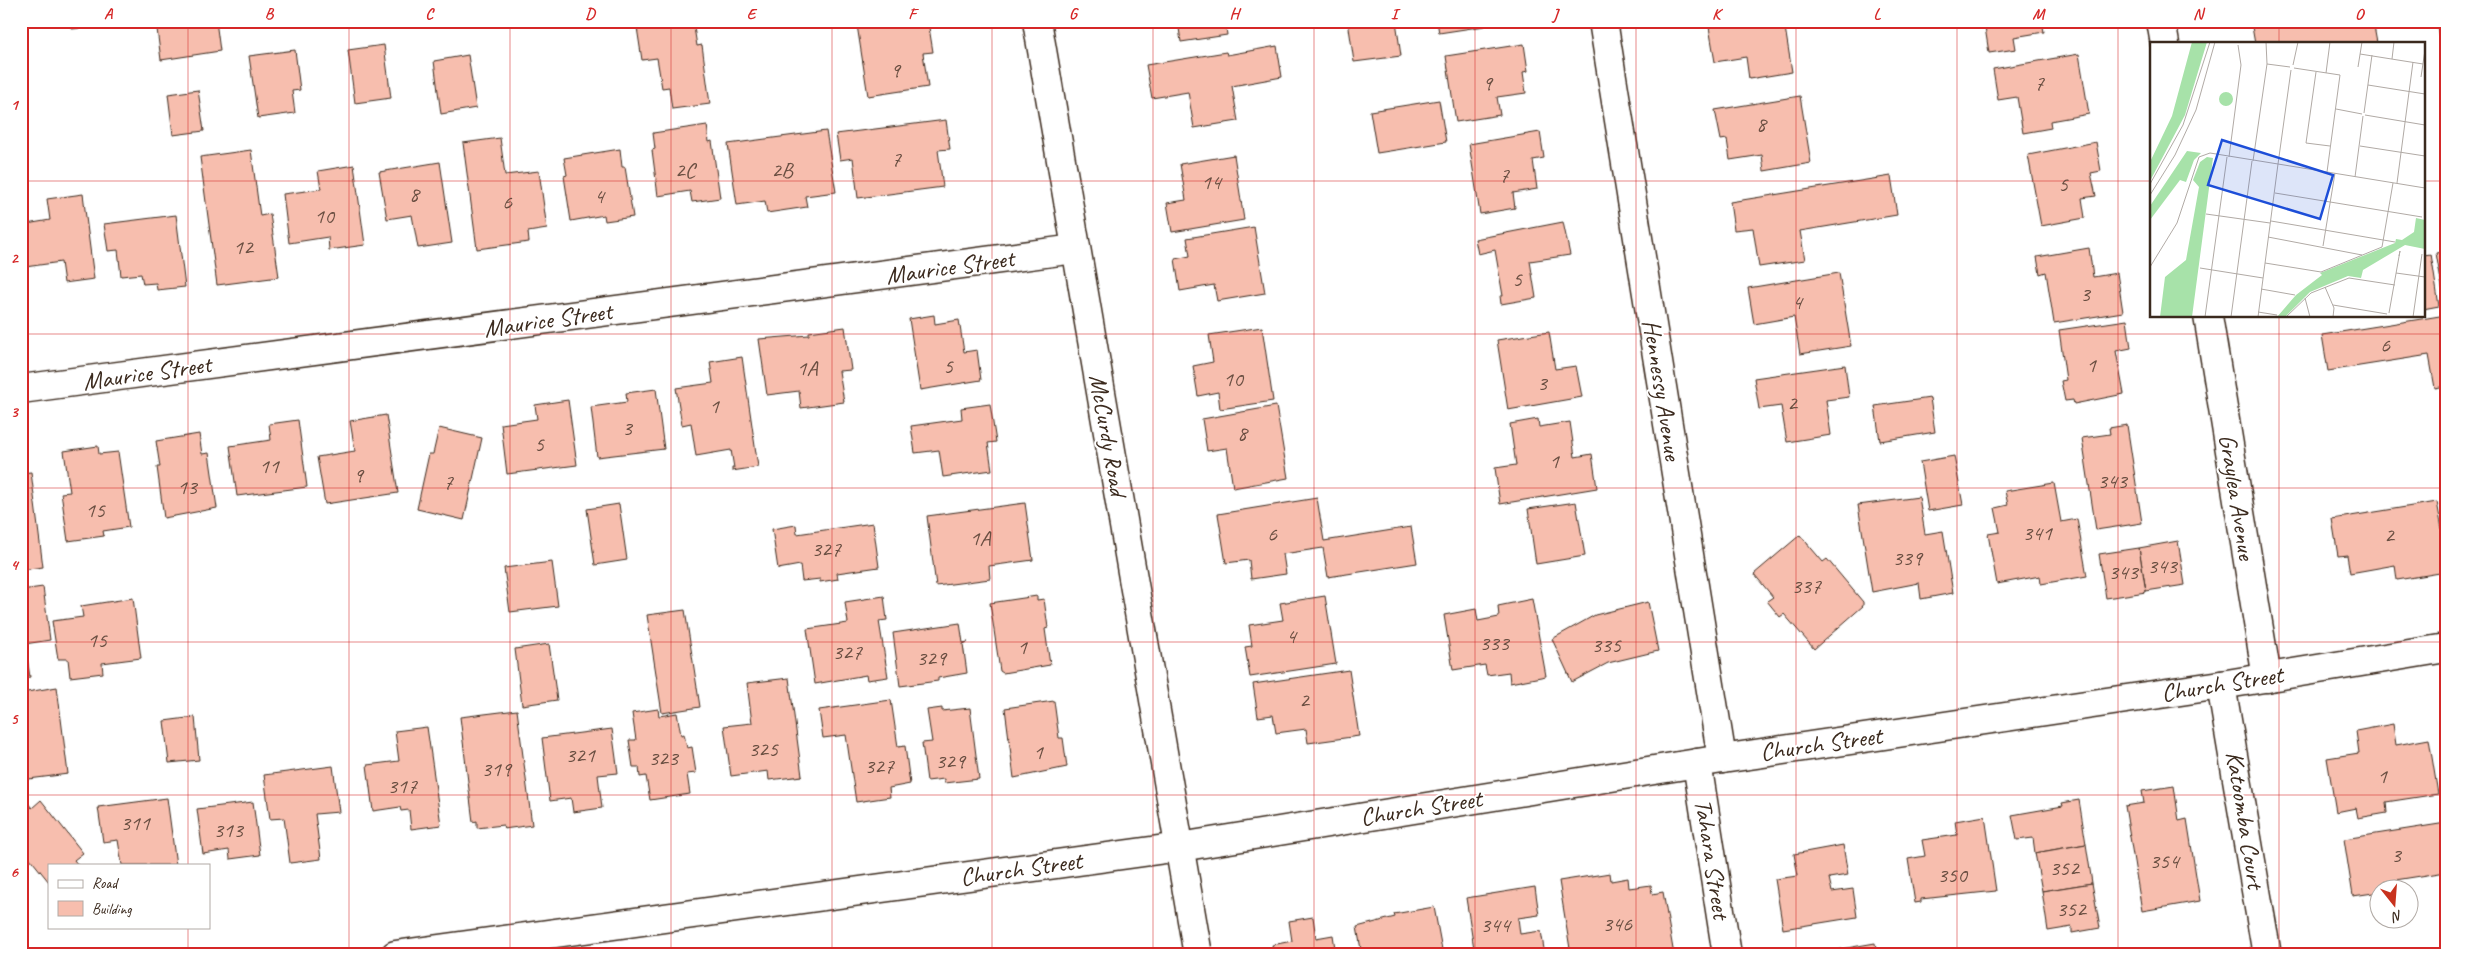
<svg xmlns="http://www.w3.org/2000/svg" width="2467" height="976" font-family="Caveat,sans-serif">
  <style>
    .green { fill: #a7e2a9; stroke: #718664 }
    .building { fill: #f7beae; stroke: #3b2a1e }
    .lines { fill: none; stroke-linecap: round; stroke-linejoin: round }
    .street-casing { stroke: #3b2a1e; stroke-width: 31 }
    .secondary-casing { stroke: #3b2a1e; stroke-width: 31 }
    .street { stroke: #fff; stroke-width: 28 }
    .secondary { stroke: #fff; stroke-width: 28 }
    .grid { fill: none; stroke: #d62828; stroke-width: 1; stroke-opacity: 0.55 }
    .labels { text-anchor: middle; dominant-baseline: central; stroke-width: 4; stroke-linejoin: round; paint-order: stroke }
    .number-label { font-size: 22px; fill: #6a4f42 }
    .street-label { font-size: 25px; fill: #3b2a1e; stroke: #fff }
    .inset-road { fill: none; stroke: #b1aaa5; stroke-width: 1 }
    .view { fill: #1d4ed8; fill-opacity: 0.15; stroke: #1d4ed8; stroke-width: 2.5 }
    .inset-edge { fill: none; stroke: #3b2a1e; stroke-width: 2.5 }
    .neatline { fill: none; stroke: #d62828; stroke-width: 2 }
    .grid-label { font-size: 16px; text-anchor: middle; font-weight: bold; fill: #d62828 }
  </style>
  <rect width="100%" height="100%" fill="#fff"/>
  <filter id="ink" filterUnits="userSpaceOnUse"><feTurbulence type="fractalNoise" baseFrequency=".02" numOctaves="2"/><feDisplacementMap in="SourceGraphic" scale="10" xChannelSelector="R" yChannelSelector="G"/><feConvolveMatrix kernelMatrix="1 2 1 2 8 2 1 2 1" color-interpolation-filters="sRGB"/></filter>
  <g filter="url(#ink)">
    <polygon class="green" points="2436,21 2446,21 2446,86"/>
    <g class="building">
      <polygon points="71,21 92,21 93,27 72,29"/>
      <polygon points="163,21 216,21 220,51 161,60 157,29 164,28"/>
      <polygon points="636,21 693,21 697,46 702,45 710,104 672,109 669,87 662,88 657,58 642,60"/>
      <polygon points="883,21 928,21 933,52 923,53 928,87 868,96 857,25"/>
      <polygon points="1178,21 1225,21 1227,35 1181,42"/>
      <polygon points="1348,21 1396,21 1401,56 1354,62"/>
      <polygon points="1437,21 1485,21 1485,26 1439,33"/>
      <polygon points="1708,21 1784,21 1792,72 1749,79 1746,57 1715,62"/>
      <polygon points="1984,21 2042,21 2044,32 2014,37 2016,49 1989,53"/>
      <polygon points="2251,21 2373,21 2377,43 2255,44"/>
      <polygon points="1524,44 1528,71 1523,72 1526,93 1497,97 1500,115 1456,122 1446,56"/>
      <polygon points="384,45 391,98 355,103 348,50"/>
      <polygon points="1277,46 1282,77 1232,86 1238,121 1194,128 1188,92 1152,98 1146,65 1226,52 1227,55"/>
      <polygon points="295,50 300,90 292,91 295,113 258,118 249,56"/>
      <polygon points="2079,54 2089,114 2050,121 2051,128 2023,133 2017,97 1998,100 1993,69"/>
      <polygon points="468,55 476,108 441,114 434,61"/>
      <polygon points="198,90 204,131 173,135 168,94"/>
      <polygon points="1800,96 1811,163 1764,171 1762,155 1730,160 1727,139 1721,140 1715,110"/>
      <polygon points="1439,100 1446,142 1377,153 1370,111"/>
      <polygon points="946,120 950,149 938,150 943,187 858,198 853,158 840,160 836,134"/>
      <polygon points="707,125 709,142 712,141 720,198 692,202 690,191 658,196 652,150 655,149 653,133"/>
      <polygon points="826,131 836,192 805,196 807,207 767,213 765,201 737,205 728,144"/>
      <polygon points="1540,132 1544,158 1533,160 1537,189 1513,193 1515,208 1480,214 1469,144"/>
      <polygon points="500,138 505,175 539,171 547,229 528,232 529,242 477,249 463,143"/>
      <polygon points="2096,142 2101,171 2091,173 2096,196 2082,198 2085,218 2041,226 2028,155"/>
      <polygon points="620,149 622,167 625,167 633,217 605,221 604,215 571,221 564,176 567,175 564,158"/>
      <polygon points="251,150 260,216 270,214 279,277 217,285 200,157"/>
      <polygon points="1234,155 1244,220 1172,232 1167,203 1186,200 1180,164"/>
      <polygon points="440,162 452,243 418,248 412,215 387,219 379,172"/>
      <polygon points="354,165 365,245 329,250 328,237 289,243 283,194 321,189 318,171"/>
      <polygon points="1891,176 1897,215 1800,231 1805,260 1759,267 1753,228 1734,230 1730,202"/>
      <polygon points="83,194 94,279 64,283 61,262 25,267 21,225 50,220 47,199"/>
      <polygon points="176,215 185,287 157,290 156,283 143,284 141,274 121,276 118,250 108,251 104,224"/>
      <polygon points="1563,222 1570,255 1530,261 1536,298 1501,304 1500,296 1503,296 1495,250 1478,254 1475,239"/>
      <polygon points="1254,227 1265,293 1217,301 1214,285 1180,291 1175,259 1190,256 1187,238"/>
      <polygon points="2089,248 2093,277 2117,273 2123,312 2054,323 2046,272 2040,274 2037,257"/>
      <polygon points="2446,251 2446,310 2436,253"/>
      <polygon points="2431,254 2439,306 2423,309 2423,255"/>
      <polygon points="1839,273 1851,346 1800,354 1794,317 1754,324 1748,288"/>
      <polygon points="934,315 935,324 959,320 964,352 977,350 981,380 920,390 909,319"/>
      <polygon points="2446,315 2446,386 2435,388 2429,355 2328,371 2322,335"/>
      <polygon points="2127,320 2131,348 2116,351 2124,394 2074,404 2073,400 2065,401 2061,381 2066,380 2059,330"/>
      <polygon points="845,327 851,370 839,371 844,402 801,408 799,391 767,395 759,339 809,335 809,332"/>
      <polygon points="1262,327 1273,401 1220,409 1218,392 1198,396 1193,366 1213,362 1209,335"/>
      <polygon points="1549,332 1555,369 1576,366 1582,397 1508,410 1497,340"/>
      <polygon points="742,357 758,467 732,471 732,468 734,468 731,450 696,456 691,423 682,425 676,388 713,383 710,362"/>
      <polygon points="1845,365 1849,397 1826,400 1831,435 1787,442 1781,406 1759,409 1754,378"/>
      <polygon points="656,389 664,449 597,457 591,407 627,402 626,393"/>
      <polygon points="1930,398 1935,432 1880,441 1875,406"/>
      <polygon points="568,400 577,465 507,474 501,424 537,419 535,405"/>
      <polygon points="990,404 996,442 988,443 992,470 943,477 939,450 915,453 911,426 962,419 961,408"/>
      <polygon points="1276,406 1288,478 1233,488 1227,448 1207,451 1202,419"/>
      <polygon points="386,415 398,493 325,504 317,457 355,451 350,421"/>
      <polygon points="1538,419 1539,427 1570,422 1575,457 1592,454 1597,488 1500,504 1495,468 1516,465 1510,424"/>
      <polygon points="298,420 307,487 237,496 230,446 271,440 269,424"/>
      <polygon points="2127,425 2142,523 2096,530 2082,438 2110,434 2109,428"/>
      <polygon points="439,428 482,438 464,520 417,509 429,454 433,454"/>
      <polygon points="199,434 202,454 209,453 217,508 164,518 157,467 160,467 156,441"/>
      <polygon points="98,446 99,454 118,452 129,527 103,531 104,536 68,541 61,493 70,492 64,451"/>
      <polygon points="1954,456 1963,505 1928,511 1920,462"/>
      <polygon points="31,472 43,567 21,570 21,473"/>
      <polygon points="2054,483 2061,522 2077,519 2087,576 2041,584 2040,576 1997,584 1988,534 2000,532 1995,508 2008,505 2005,491"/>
      <polygon points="1919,497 1925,534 1943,531 1953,593 1921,599 1919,583 1872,592 1858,505"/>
      <polygon points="1317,498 1324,541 1411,527 1417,563 1328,577 1323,548 1283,554 1286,574 1251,579 1249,560 1226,563 1218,514"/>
      <polygon points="1576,502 1585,556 1536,564 1528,509"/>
      <polygon points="2437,502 2446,551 2446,572 2397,580 2395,565 2350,573 2347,555 2338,556 2332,519"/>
      <polygon points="1025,503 1033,560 989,566 990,579 936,586 927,516"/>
      <polygon points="619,504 627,560 595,565 587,509"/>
      <polygon points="873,523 879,567 837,573 838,579 820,582 820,579 802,581 800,565 778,569 772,529 796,525 797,534"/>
      <polygon points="1800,535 1823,562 1827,559 1863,602 1863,606 1814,649 1784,614 1780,617 1767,601 1773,597 1754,574"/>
      <polygon points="2178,541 2185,585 2146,591 2139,548"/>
      <polygon points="2139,548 2146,592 2106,598 2099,554"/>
      <polygon points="552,562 558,606 510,612 504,568"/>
      <polygon points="43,587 50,640 25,644 30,677 21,679 21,590"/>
      <polygon points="884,596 887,620 879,621 888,677 867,680 866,675 815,684 807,629 848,623 845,602"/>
      <polygon points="1037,596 1037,600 1044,599 1048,628 1045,629 1050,665 1003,673 1000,671 990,603"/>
      <polygon points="1325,596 1336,664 1250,677 1245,647 1252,646 1249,625 1283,620 1280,603"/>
      <polygon points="133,598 141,658 102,663 103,673 70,677 68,659 58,659 52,621 83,617 81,606"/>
      <polygon points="1532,599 1546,676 1510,683 1509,672 1487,675 1485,665 1453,670 1444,615 1476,609 1478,621 1499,617 1498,606"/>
      <polygon points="1648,602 1658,651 1608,663 1572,682 1552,639 1595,615"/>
      <polygon points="685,610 700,707 662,713 647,615"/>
      <polygon points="960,623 963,643 968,642 963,644 967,673 938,678 938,681 900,686 893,633"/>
      <polygon points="549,644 557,700 522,705 515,649"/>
      <polygon points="1349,670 1359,736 1308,743 1306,729 1276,733 1273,715 1258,717 1253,684"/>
      <polygon points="789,678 802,776 769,780 768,771 731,776 724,726 752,723 747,683"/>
      <polygon points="57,687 68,774 21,780 21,693"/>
      <polygon points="891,700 898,747 905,746 910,784 889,788 890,797 856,802 846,735 823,738 819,710"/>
      <polygon points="1054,701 1059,738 1063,738 1067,767 1014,778 1005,708"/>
      <polygon points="942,708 942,711 970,708 979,779 944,783 944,779 927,781 922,743 932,742 927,710"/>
      <polygon points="658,709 659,716 677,713 681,735 684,734 687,748 692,747 696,773 687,774 690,794 650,800 646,776 640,777 639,767 633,767 629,740 636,740 632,713"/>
      <polygon points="517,710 532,825 504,829 503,825 477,828 477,821 473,822 460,717"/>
      <polygon points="195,717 199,760 169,763 164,721"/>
      <polygon points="2393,724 2396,745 2429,739 2438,794 2386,802 2387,813 2358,818 2356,808 2336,812 2327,758 2359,753 2356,731"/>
      <polygon points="427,727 441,825 411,829 409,810 401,811 400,807 373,811 367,765 399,761 395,731"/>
      <polygon points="612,729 618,773 598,775 602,808 573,812 571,798 550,801 542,738"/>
      <polygon points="333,766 339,812 315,814 321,859 290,863 284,818 270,819 264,775"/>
      <polygon points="2174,786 2179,821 2187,819 2200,901 2142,911 2125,806 2144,803 2142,791"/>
      <polygon points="167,798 176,865 122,865 118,840 103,842 98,807"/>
      <polygon points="41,800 83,853 74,860 78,865 49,865 49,882 21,847 21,806 27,802 32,808"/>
      <polygon points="2079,800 2086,844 2035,853 2033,838 2017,840 2012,815 2063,806 2062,803"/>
      <polygon points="253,802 260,855 230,859 229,850 203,854 197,809"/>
      <polygon points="1985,816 1996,891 1921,899 1921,902 1915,903 1908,859 1925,856 1922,840 1957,835 1955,821"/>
      <polygon points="2446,823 2446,872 2383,882 2384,888 2380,888 2380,892 2353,896 2344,839"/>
      <polygon points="2086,844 2092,883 2042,891 2035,853"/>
      <polygon points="1843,845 1848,875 1829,878 1832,892 1853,889 1857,917 1783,929 1775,879 1798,876 1794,854"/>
      <polygon points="1610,873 1611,881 1628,878 1629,888 1651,885 1652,894 1663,892 1674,955 1571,955 1559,881"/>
      <polygon points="2092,883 2100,928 2072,933 2072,927 2048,931 2042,891"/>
      <polygon points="1535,887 1539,915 1518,918 1520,934 1541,931 1545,955 1475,955 1466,898"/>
      <polygon points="1434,907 1443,955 1362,955 1357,927 1395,917 1394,914"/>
      <polygon points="1313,917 1316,938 1333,935 1336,955 1274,955 1272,945 1292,941 1289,921"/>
      <polygon points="1875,943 1877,955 1831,955 1825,954 1824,952"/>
    </g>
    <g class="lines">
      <defs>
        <g id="street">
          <polyline points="1603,21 1722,759"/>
          <polyline points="2161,21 2165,44"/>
          <polyline points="2208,316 2267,678"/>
          <polyline points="21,389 1075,249"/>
          <polyline points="2221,685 2267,955"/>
          <polyline points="1697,763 1727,955"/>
        </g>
        <g id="secondary">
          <polyline points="1037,21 1198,955"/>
          <polyline points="395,955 1180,847 1722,759 2221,685 2446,648"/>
        </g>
      </defs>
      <use href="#street" class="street-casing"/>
      <use href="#secondary" class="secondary-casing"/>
      <use href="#street" class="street"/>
      <use href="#secondary" class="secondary"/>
    </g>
  </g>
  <path class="grid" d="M188,21V865M349,21V955M510,21V955M671,21V955M832,21V955M992,21V955M1153,21V955M1314,21V955M1475,21V955M1636,21V955M1796,21V955M1957,21V955M2118,21V955M2279,21V44M21,181H2151M2423,181H2446M2279,316V955M21,334H2446M21,488H2446M21,642H2446M21,795H2446M188,927V955"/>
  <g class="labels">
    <g class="number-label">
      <text x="895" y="70">9</text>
      <text x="1487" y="83">9</text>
      <text x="2039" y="83">7</text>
      <text x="1761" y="124">8</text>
      <text x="896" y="159">7</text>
      <text x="685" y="170">2C</text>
      <text x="782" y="170">2B</text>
      <text x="1504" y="175">7</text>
      <text x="1211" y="182">14</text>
      <text x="2063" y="184">5</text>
      <text x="414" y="194">8</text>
      <text x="599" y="196">4</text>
      <text x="507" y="202">6</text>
      <text x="324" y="216">10</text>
      <text x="243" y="247">12</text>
      <text x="1517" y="279">5</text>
      <text x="2085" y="294">3</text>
      <text x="1797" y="302">4</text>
      <text x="2385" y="345">6</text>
      <text x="2091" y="365">1</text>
      <text x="948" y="366">5</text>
      <text x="807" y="368">1A</text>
      <text x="1233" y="379">10</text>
      <text x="1542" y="383">3</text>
      <text x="1792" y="403">2</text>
      <text x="714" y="406">1</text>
      <text x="627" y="428">3</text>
      <text x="1242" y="433">8</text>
      <text x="539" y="444">5</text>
      <text x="1554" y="461">1</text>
      <text x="269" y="466">11</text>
      <text x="358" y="475">9</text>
      <text x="2112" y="481">343</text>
      <text x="448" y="482">7</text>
      <text x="187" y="487">13</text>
      <text x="95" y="510">15</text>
      <text x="2037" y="533">341</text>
      <text x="1272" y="534">6</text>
      <text x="2389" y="535">2</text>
      <text x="980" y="538">1A</text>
      <text x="826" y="549">327</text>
      <text x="1907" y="558">339</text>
      <text x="2162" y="566">343</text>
      <text x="2123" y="572">343</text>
      <text x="1806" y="586">337</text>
      <text x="1291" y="636">4</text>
      <text x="97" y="640">15</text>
      <text x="1494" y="643">333</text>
      <text x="1606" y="645">335</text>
      <text x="1022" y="647">1</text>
      <text x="847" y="652">327</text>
      <text x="931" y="658">329</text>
      <text x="1304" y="700">2</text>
      <text x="763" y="749">325</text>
      <text x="1038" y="752">1</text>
      <text x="580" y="755">321</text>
      <text x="663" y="758">323</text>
      <text x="950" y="761">329</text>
      <text x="879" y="766">327</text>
      <text x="496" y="769">319</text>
      <text x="2382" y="776">1</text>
      <text x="402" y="786">317</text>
      <text x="135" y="823">311</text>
      <text x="228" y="830">313</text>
      <text x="2396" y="855">3</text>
      <text x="2164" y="861">354</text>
      <text x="2064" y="868">352</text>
      <text x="1952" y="875">350</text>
      <text x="2071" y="909">352</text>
      <text x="1617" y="924">346</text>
      <text x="1495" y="925">344</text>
    </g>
    <g class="street-label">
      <text transform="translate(950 267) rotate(-8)">Maurice Street</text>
      <text transform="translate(548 320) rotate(-8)">Maurice Street</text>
      <text transform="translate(147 373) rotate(-8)">Maurice Street</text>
      <text transform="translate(1662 390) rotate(81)">Hennessy Avenue</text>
      <text transform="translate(1108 435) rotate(80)">McCurdy Road</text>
      <text transform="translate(2237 497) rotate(81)">Graylea Avenue</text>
      <text transform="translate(2222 684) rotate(-9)">Church Street</text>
      <text transform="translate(1821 744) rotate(-8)">Church Street</text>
      <text transform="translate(1421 808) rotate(-9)">Church Street</text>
      <text transform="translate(2245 820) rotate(81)">Katoomba Court</text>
      <text transform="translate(1712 859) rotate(81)">Tahara Street</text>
      <text transform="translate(1021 869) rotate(-8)">Church Street</text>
    </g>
  </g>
  <g transform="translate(2150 42)">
    <rect width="275" height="275" fill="#fff"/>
    <path d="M42,0H57L35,73L0,139V120L22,74ZM69 57a7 7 0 1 1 14 0a7 7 0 1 1-14 0ZM37,109L51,111L44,118L36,140L30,138L0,178V164ZM57,115L63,116L42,275H10L15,235L36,218L49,145L43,138L50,120ZM266,176L275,178V207L255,203L213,228L211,236L198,234L160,250L135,275H127L146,253L172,233L170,231L245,201L246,197L252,198L264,190Z" fill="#a7e2a9"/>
    <path class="inset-road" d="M210,12L273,22M242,17L244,0M117,22L140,25M143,23L148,0M208,25L212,0M144,26L190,33L177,130M166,30L156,101L180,104M176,31L180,0M271,35L275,8M218,43L275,52M186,67L212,72M214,71L222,13M215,73L275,83M210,104L275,114M79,115L91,23L88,3M103,119L117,22L116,0M205,135L213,74M247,141L263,20M0,142L33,83L60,0M125,151L272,175M0,153L25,113L46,68L65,0M56,172L120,181M121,179L245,200M118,195L212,213M173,204L185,131M115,221L171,230L232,205L243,141M0,225L27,181L49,115L60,111L128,122L141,28M50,226L113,236M246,231L275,235M175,245L184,266L183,275M111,247L145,253M155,256L160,275M183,263L237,272M108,270L127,273M239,271L250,209L249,214M55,275L77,115M81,275L102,119M108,275L128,122L275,146M136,275L161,251L199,236L245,243M263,275L272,212"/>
    <path class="view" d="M72,98L183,133L170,177L58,143Z"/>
    <rect width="275" height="275" class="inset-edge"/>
  </g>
  <rect width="2467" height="976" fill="none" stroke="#fff" stroke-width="55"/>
  <rect x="48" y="864" width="162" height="65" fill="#ffffff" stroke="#b1aaa5"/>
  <rect x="58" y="880" width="25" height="8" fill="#ffffff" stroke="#b1aaa5"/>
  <text x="92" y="888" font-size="15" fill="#3b2a1e">Road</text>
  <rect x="58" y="901" width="25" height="15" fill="#f7beae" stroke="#b1aaa5"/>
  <text x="92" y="914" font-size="15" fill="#3b2a1e">Building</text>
  <g transform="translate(2394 904) rotate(163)"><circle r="24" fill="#ffffff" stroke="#b1aaa5"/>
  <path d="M0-4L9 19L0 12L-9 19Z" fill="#c8321e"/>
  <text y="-8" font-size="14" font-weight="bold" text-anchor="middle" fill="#3b2a1e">N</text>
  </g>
  <rect x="28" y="28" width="2412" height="920" class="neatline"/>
  <g class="grid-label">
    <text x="108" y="19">A</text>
    <text x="269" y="19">B</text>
    <text x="429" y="19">C</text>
    <text x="590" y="19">D</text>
    <text x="751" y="19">E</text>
    <text x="912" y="19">F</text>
    <text x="1073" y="19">G</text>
    <text x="1234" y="19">H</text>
    <text x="1394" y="19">I</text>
    <text x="1555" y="19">J</text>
    <text x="1716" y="19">K</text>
    <text x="1877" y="19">L</text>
    <text x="2038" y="19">M</text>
    <text x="2198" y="19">N</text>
    <text x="2359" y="19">O</text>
    <text x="14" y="110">1</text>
    <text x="14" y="263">2</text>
    <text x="14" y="417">3</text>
    <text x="14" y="570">4</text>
    <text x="14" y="724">5</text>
    <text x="14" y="877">6</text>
  </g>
</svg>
